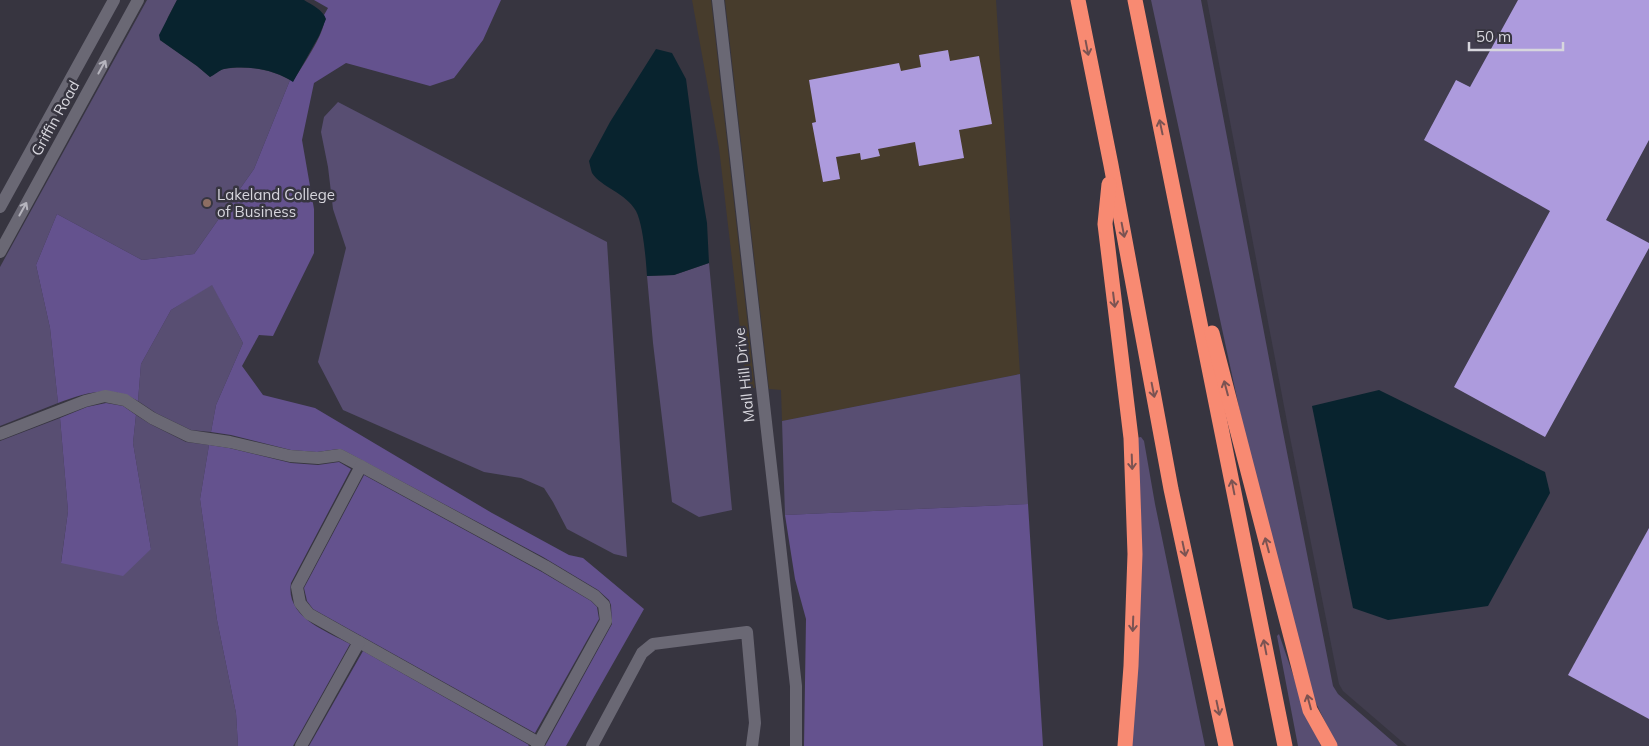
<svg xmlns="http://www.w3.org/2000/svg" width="1649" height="746" font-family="Mulish,sans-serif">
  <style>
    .commercial { fill: #473c2c }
    .built { fill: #413d4e }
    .green { fill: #584e72 }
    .forest { fill: #64528e }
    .water { fill: #08232e }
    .building { fill: #ad9bdd }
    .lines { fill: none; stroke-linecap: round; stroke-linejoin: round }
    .minor { stroke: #6a6874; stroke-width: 12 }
    .tertiary { stroke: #6a6874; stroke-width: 12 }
    .motorway { stroke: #f88a72; stroke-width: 15 }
    .oneway { stroke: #7b5352 }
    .oneway2 { stroke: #b6b5be }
    .education-dot { fill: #8d6e63; stroke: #373540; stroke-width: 2 }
    .labels { text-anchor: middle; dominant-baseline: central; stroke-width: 5; stroke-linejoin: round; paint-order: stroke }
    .street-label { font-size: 15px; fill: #d7d6dd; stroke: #373540 }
    .poi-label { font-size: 15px; fill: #d7d6dd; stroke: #373540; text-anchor: start }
  </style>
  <rect width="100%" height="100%" fill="#373540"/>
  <g class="commercial">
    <polygon points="692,0 711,0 755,388 747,388 719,148"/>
    <polygon points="725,0 996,0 1020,374 782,421 781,390 769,389"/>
  </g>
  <polygon class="built" points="1207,0 1649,0 1649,746 1407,746 1343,691 1339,684 1288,427"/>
  <g class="green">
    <path d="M147,0H177L168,17L160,40L197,66L210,77C215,74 219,70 224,69C246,65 271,69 290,80L254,169L194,254L142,260L57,214L36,265L50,328L58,403L0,426V267Z"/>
    <polygon points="1151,0 1201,0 1282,427 1333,686 1338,694 1398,746 1337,746 1310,691 1251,463"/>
    <polygon points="338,102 607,242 627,557 614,554 567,529 553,502 544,488 521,478 484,472 343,410 318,362 346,248 333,209 328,167 321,132 324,117"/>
    <polygon points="709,263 732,510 699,517 672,502 653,343 647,276 674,275"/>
    <polygon points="212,284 243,343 216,405 211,432 191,430 156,413 138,401 141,364 171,310"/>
    <polygon points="1020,374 1028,504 785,515 782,421"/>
    <polygon points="136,415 150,424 186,442 209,445 200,499 217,620 236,713 238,746 0,746 0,441 60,418 68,511 61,562 151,549 133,443"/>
    <polygon points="1141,437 1144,441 1155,504 1205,746 1128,746 1136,438"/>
    <polygon points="1279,634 1301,698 1321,746 1298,746 1277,636"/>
  </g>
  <g class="forest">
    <path d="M314,0H501L483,40L454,78L430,86L346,63L314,83L302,140L314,209V253L273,336L259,335L242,366L263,395L315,408L492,513L569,555L583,558L644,609L566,746H545L612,624L611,605L609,600L598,590L543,557L343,450L338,449L317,452L291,450L231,435L211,432L216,405L243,343L212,285L171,310L141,364L138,401C111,384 85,393 58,403L50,328L36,265L57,214L142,260L194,254L254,169L290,80L293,81C301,68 329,28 324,15L328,8Z"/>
    <polygon points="106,403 123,406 136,415 133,443 151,549 123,576 61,563 68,511 60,418 87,407"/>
    <path d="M209,445L229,448L291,463L318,465L339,462L351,469L291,583C285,617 326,631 350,644L293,746H238L236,713L217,620L200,499Z"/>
    <polygon points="364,475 542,572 591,601 597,607 599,619 535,733 313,609 307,601 304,588"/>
    <polygon points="1028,504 1043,746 804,746 806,619 795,579 785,515"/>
    <polygon points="363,651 529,745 528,746 309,746"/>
  </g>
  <g class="water">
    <path d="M177,0H304C312,5 323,10 326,19L319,36L293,82C274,69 246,65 224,69C219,70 215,75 210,77L197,66L160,40L159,35Z"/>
    <path d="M656,49L672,53L686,79L698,170L707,223L709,263L674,275L647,276C646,260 643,224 636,211C626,193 601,187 592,173C591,170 590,165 589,161L610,122Z"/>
    <polygon points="1379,390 1545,472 1550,493 1488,606 1388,620 1353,608 1312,406"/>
  </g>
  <g class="building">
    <polygon points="1518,0 1649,0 1649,140 1606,220 1649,243 1649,248 1545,437 1454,387 1550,211 1424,140 1456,80 1470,87"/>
    <polygon points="948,50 950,61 979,56 992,124 959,130 964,158 919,166 915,142 878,149 880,156 861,160 860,153 836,157 840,179 823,182 812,123 816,122 809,80 899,63 901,71 921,67 919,55"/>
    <polygon points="1649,528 1649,719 1568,675"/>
  </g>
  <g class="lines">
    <g class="minor">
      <polyline points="0,434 85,401 105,396 125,400 152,418 189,436 230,442 290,456 318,458 340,455 361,466"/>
      <polyline points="359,642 539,743"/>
      <polyline points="301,746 359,642 309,614 300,603 297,587 361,466 545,566 595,596 604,605 606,621 537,746"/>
      <polyline points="592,746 642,653 653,644 747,632 755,723 752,746"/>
    </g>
    <g class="tertiary">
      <polyline points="718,0 796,686 796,746"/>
      <polyline points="0,207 114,0"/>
      <polyline points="0,252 138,0"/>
    </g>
    <g class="motorway">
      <polyline points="1078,0 1111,165 1171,489 1226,746"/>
      <polyline points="1135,0 1285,746"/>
      <polyline points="1109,184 1105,224 1131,438 1135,554 1131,666 1125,746"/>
      <polyline points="1212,333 1310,710 1330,746"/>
    </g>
  </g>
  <defs><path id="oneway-shaft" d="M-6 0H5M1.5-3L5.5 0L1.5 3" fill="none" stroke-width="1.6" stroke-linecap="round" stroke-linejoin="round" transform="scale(1.25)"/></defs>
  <g class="oneway">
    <use href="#oneway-shaft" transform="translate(1087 48) rotate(79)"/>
    <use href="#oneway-shaft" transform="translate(1161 127) rotate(-102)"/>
    <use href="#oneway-shaft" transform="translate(1123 230) rotate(79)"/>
    <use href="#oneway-shaft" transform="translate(1114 300) rotate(83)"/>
    <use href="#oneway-shaft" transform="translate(1226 388) rotate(-105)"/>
    <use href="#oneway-shaft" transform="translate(1153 390) rotate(79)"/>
    <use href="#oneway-shaft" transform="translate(1132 462) rotate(88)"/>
    <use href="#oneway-shaft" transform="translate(1233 487) rotate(-101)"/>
    <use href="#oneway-shaft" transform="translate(1267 545) rotate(-105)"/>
    <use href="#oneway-shaft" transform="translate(1184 549) rotate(78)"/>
    <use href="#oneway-shaft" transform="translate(1133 624) rotate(92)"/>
    <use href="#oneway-shaft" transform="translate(1265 647) rotate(-101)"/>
    <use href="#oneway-shaft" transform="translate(1309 702) rotate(-105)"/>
    <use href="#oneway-shaft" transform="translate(1218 708) rotate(78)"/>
  </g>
  <g class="oneway2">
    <use href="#oneway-shaft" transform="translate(102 67) rotate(-61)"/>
    <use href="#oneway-shaft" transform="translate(23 209) rotate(-61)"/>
  </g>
  <circle class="education-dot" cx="207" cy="203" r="5"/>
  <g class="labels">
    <g class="street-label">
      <text transform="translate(55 118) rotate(-61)">Griffin Road</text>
      <text transform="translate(744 375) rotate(-96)">Mall Hill Drive</text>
    </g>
    <g class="poi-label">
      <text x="217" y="194">Lakeland College<tspan x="217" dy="17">of Business</tspan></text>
    </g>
  </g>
  <path d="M1469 42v8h94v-8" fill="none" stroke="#d7d6dd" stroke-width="2.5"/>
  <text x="1476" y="42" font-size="15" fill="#d7d6dd" stroke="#373540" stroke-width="4" paint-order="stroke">50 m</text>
</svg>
